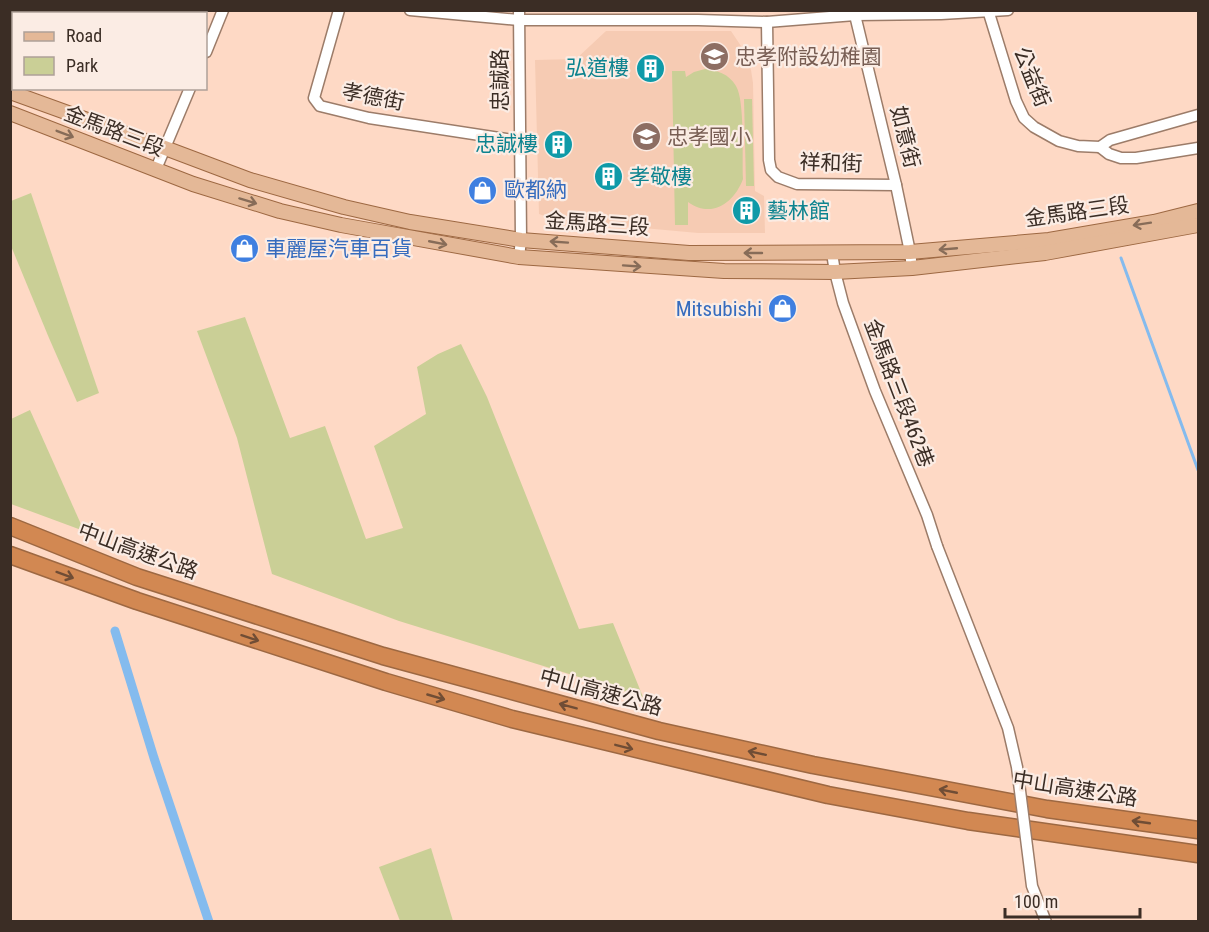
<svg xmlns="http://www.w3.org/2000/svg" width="1209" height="932" font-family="'Roboto Condensed','Noto Sans TC',sans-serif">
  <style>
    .built { fill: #f6cbb3 }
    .green { fill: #cacf96 }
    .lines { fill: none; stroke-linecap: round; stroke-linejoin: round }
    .stream { stroke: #84bbee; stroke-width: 3 }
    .canal { stroke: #84bbee; stroke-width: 9 }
    .minor-casing { stroke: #9c7c69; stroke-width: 13 }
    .major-casing { stroke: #9d6842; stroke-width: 16 }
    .highway-casing { stroke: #9d6842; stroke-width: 19 }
    .minor { stroke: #fff; stroke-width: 10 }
    .major { stroke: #e4b897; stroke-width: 14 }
    .highway { stroke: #d28852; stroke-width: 16 }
    .minor-bridge-casing { stroke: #9c7c69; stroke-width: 13; stroke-linecap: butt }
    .minor-bridge { stroke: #fff; stroke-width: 10 }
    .oneway { stroke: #876c58 }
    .oneway2 { stroke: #704d35 }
    .labels { text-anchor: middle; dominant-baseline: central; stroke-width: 4.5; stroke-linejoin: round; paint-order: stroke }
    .education-label { font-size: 21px; fill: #785e54; stroke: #fbece4; text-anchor: start }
    .culture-label { font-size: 21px; fill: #0d838f; stroke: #fbece4; text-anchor: end }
    .street-label { font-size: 21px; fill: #3b2d25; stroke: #fbece4 }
    .shop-label { font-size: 21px; fill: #366cbe; stroke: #fbece4; text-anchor: start }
  </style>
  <rect width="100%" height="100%" fill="#fed9c5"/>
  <polygon class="built" points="606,31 731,31 743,49 751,70 753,83 755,191 764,196 765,233 698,233 555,220 539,214 535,60 576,59"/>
  <g class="green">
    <path d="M705,69C717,70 729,74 736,86C745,100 742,159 743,179C734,203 712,219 688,202V225H675L672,71H685L686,77L694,72Z"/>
    <polygon points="744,99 752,99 754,186 746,186"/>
    <polygon points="31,193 99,393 77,402 49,338 11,246 11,201"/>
    <polygon points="245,317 290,438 325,426 366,539 403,528 374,446 426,414 417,367 438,354 461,344 487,397 579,629 613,623 643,697 399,621 272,574 237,438 197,331"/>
    <polygon points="30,410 84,531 11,504 11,419"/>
    <polygon points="431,848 453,921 400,921 379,867"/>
  </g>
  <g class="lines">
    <polyline class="stream" points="1121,258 1198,470"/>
    <polyline class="canal" points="115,631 154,758 209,922"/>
    <defs>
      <g id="minor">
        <polyline points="157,10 158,14"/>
        <polyline points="339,10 314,98 320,106 369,118 519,141"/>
        <polyline points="410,10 519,20 698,20 767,22 855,15 941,14 1008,10"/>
        <polyline points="519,10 521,240 519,257"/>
        <polyline points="988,10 1016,101 1024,118 1034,127 1059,141 1078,146 1100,147 1110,140 1198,115"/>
        <polyline points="855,15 896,185 910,252 912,268"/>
        <polyline points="767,22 769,160 771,170 778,177 797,184 896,185"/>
        <polyline points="206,52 223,10"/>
        <polyline points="1100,147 1109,154 1121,158 1136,158 1198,148"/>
        <polyline points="156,169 190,88"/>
        <polyline points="832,253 835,272 843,303 875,391 927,515 937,546"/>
      </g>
      <g id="major">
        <polyline points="10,92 165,148 250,180 344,207 410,222 521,240 689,253 910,252 1049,240 1154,222 1198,211"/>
        <polyline points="10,113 193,184 280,211 341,225 519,257 724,271 835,272 912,268 1045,253 1198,225"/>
      </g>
      <g id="highway">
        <polyline points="10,526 137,577 383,656 659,731 813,765 1047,809 1198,830"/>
        <polyline points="10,555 137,601 386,682 512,719 828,795 968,821 1198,854"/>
      </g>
    </defs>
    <use href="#minor" class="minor-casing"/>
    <use href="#major" class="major-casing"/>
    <use href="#highway" class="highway-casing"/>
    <use href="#minor" class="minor"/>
    <use href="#major" class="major"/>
    <use href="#highway" class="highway"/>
    <defs>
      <polyline id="minor-bridge" points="937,546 1008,728 1017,767 1032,886 1046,922"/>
    </defs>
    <use href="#minor-bridge" class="minor-bridge-casing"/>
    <use href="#minor-bridge" class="minor-bridge"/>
  </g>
  <defs><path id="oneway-shaft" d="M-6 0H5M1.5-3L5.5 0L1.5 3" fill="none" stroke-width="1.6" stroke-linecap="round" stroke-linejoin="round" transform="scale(1.5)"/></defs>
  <g class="oneway">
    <use href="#oneway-shaft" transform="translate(65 134) rotate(21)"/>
    <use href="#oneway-shaft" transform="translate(248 201) rotate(17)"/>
    <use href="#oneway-shaft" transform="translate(1142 224) rotate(171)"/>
    <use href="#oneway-shaft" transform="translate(559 242) rotate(-176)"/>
    <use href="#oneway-shaft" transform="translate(438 243) rotate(11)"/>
    <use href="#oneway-shaft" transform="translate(948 249) rotate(175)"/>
    <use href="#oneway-shaft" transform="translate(753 253) rotate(-180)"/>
    <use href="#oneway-shaft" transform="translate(632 266) rotate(4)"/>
  </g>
  <g class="oneway2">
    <use href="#oneway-shaft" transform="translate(65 575) rotate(20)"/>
    <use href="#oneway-shaft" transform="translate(250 638) rotate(18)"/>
    <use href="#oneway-shaft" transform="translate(436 697) rotate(16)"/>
    <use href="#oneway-shaft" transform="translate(568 706) rotate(-165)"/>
    <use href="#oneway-shaft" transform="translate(624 747) rotate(14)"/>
    <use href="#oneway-shaft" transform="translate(757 753) rotate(-168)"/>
    <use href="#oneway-shaft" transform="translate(948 791) rotate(-169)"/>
    <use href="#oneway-shaft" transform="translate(1141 822) rotate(-172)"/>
  </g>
  <defs>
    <symbol id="school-disc" viewBox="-11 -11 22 22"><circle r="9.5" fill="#8d6e63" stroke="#fbece4"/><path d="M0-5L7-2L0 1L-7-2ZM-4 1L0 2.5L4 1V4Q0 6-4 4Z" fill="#fff"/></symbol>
    <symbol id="building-disc" viewBox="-11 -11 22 22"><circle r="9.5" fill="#0f9aa8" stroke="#fbece4"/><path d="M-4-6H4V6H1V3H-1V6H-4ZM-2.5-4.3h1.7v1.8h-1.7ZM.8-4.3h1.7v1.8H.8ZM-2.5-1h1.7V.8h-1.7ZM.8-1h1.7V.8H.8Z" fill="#fff"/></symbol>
    <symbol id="shop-disc" viewBox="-11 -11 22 22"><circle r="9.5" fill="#3f7fe0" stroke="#fbece4"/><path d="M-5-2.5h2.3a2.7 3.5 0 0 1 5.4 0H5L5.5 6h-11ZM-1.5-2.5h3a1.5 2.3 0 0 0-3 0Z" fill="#fff"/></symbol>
  </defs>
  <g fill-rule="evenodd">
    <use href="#school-disc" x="698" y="40" width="33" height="33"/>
    <use href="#building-disc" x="634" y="52" width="33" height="33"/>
    <use href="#school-disc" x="630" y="120" width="33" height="33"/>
    <use href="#building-disc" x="542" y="128" width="33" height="33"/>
    <use href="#building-disc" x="592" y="160" width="33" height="33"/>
    <use href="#shop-disc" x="466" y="174" width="33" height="33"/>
    <use href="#building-disc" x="730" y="194" width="33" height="33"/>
    <use href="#shop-disc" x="228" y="232" width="33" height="33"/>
    <use href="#shop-disc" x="766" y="292" width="33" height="33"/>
  </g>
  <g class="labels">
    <g class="education-label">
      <text x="735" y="57">忠孝附設幼稚園</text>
      <text x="667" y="137">忠孝國小</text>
    </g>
    <g class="culture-label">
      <text x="629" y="68">弘道樓</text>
      <text x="538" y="144">忠誠樓</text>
      <text x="629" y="177" text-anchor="start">孝敬樓</text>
      <text x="767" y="211" text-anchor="start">藝林館</text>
    </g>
    <g class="street-label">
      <text transform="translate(1032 77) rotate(68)">公益街</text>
      <text transform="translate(500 80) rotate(-90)">忠誠路</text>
      <text transform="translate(373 97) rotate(11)">孝德街</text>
      <text transform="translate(114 131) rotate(21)">金馬路三段</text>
      <text transform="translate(905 137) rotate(76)">如意街</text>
      <text transform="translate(831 163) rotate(2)">祥和街</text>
      <text transform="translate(1077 212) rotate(-8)">金馬路三段</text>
      <text transform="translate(597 224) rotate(4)">金馬路三段</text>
      <text transform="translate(899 393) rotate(69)">金馬路三段462巷</text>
      <text transform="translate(138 551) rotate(20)">中山高速公路</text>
      <text transform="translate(601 692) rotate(15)">中山高速公路</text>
      <text transform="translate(1075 789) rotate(9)">中山高速公路</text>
    </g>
    <g class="shop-label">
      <text x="504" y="190">歐都納</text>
      <text x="265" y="249">車麗屋汽車百貨</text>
      <text x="762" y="309" text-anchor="end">Mitsubishi</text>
    </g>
  </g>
  <rect width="1209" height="932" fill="none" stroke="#3b2d25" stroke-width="24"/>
  <rect x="12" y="12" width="195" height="78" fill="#fbece4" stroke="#aea098" stroke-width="1.5"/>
  <rect x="24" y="32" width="30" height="9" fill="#e4b897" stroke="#aea098" stroke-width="1.5"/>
  <text x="66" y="42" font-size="18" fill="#3b2d25">Road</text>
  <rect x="24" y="57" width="30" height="18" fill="#cacf96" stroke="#aea098" stroke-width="1.5"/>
  <text x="66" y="72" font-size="18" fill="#3b2d25">Park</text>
  <path d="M1005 908v9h135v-9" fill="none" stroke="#3b2d25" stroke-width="3"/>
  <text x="1014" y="908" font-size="18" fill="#3b2d25" stroke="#fbece4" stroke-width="4.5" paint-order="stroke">100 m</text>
</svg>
